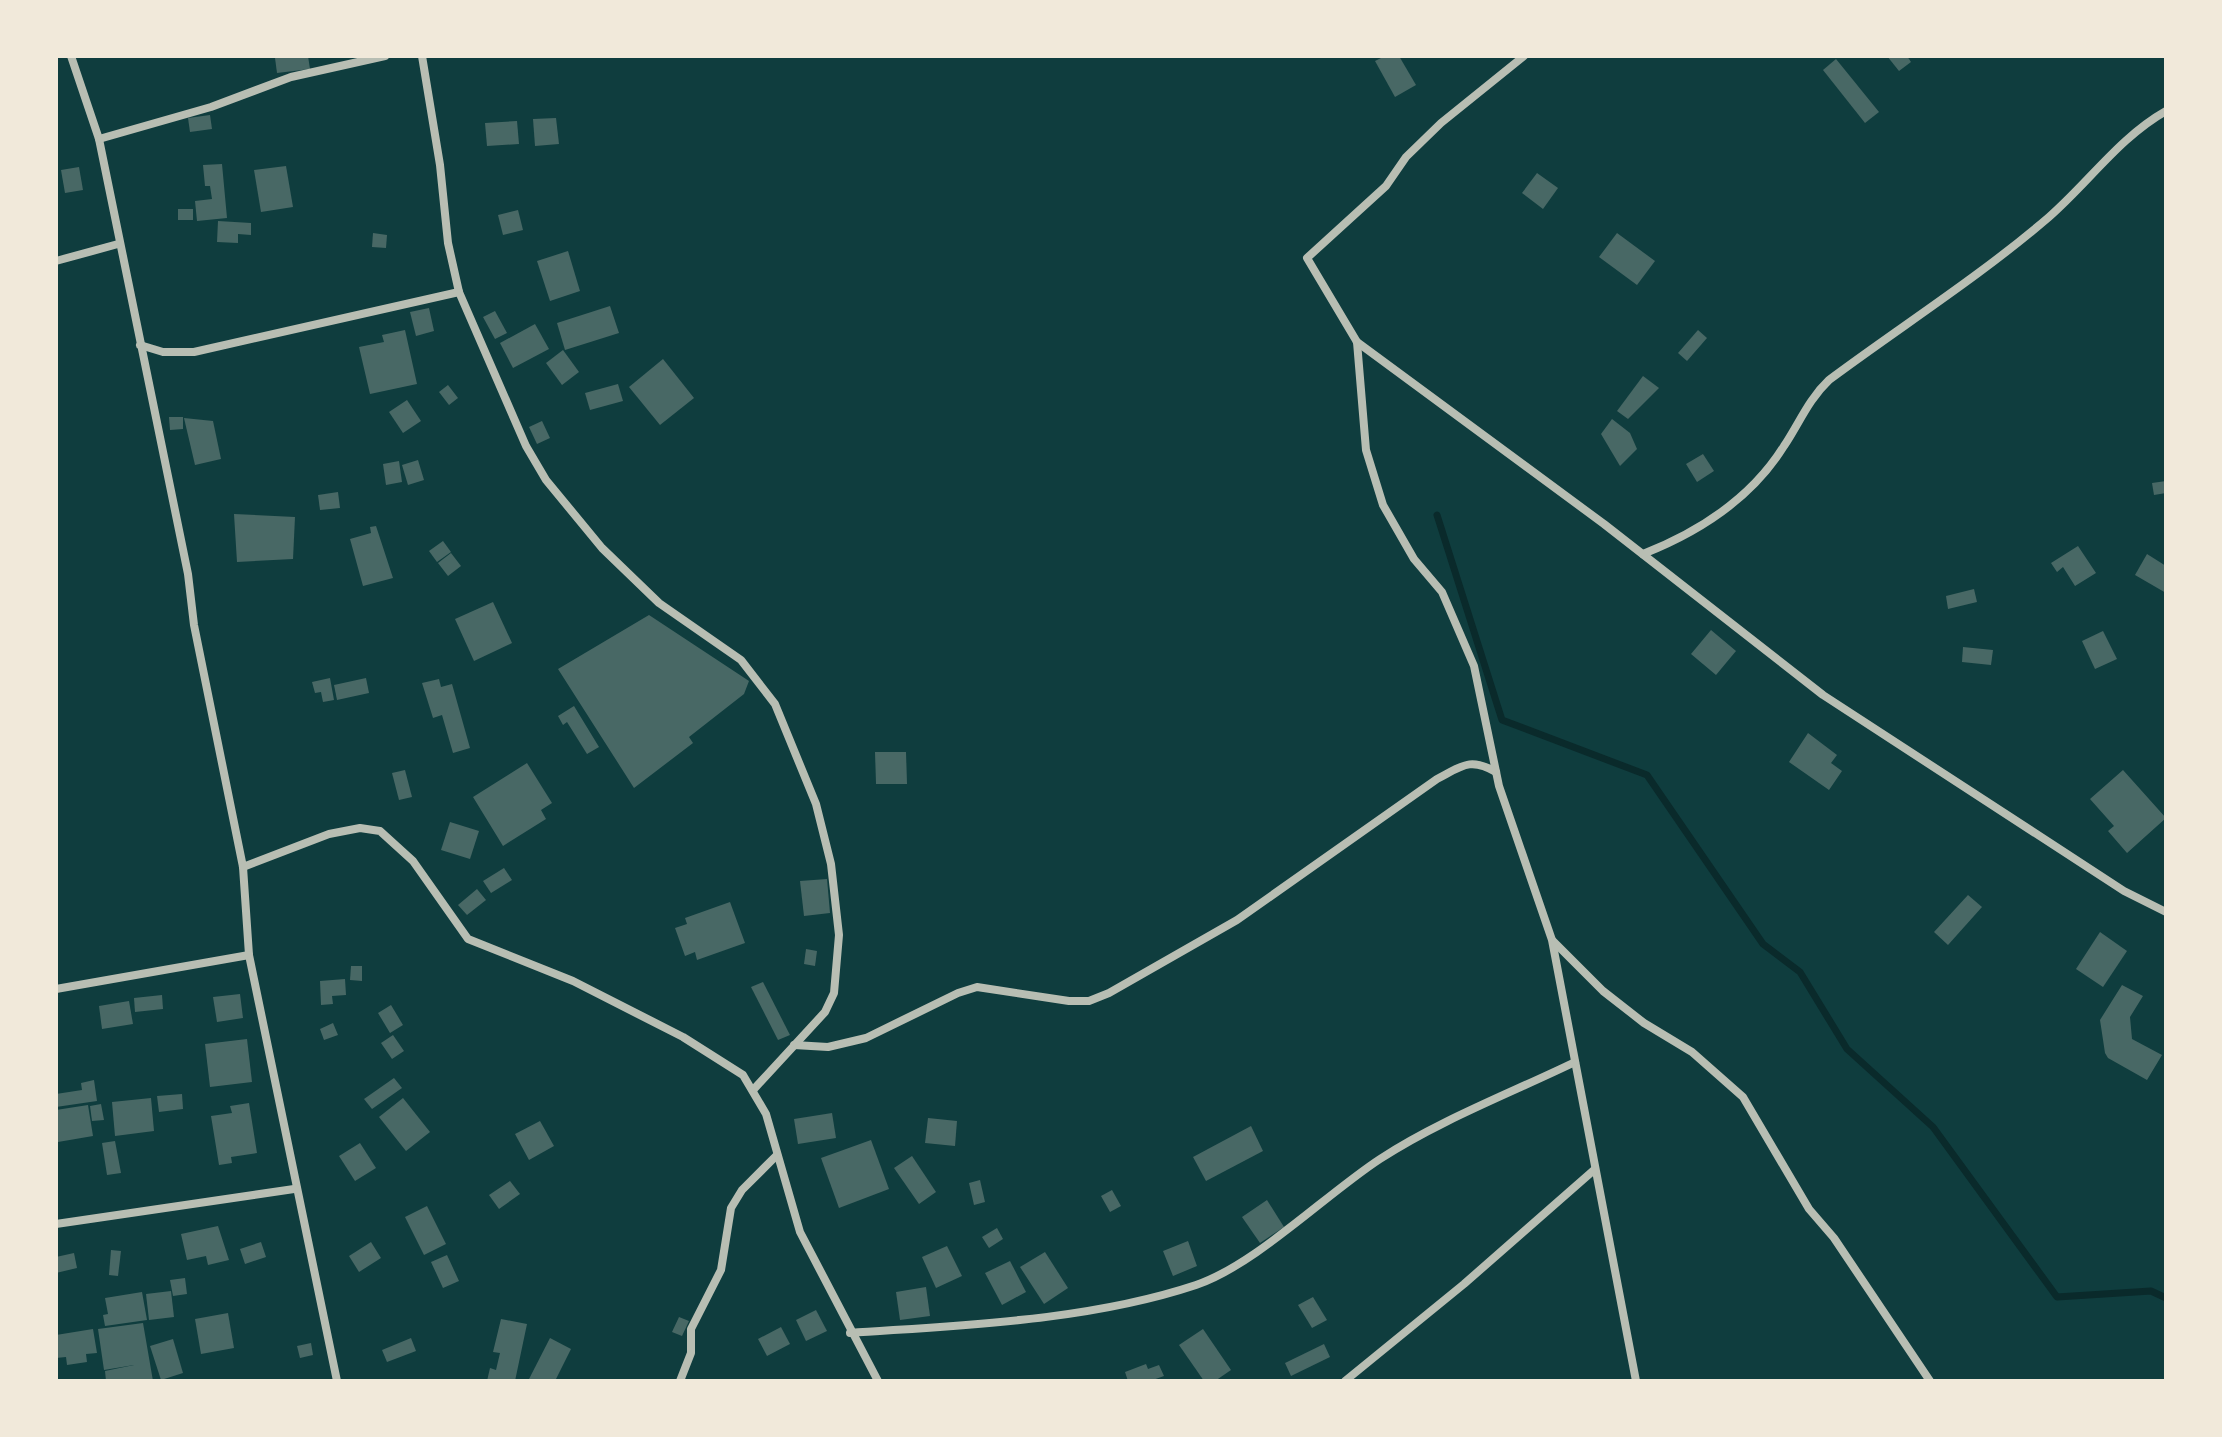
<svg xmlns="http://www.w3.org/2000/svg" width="2222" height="1437" font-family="Signika,sans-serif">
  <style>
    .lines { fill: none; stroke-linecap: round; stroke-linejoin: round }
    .stream { stroke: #0a2a2b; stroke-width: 7 }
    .building { fill: #486865 }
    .minor { stroke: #b8beb3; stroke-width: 8 }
  </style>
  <rect width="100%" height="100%" fill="#0f3d3e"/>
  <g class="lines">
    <polyline class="stream" points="1437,515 1502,720 1647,775 1763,944 1800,972 1847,1049 1933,1127 2057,1297 2151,1291 2166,1298"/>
  </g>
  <g class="building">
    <polygon points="308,56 310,69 277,73 275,58"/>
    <polygon points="1385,56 1399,56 1416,85 1395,97 1375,61"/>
    <polygon points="1887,56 1907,56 1911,62 1899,71"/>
    <polygon points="1836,59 1879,112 1865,123 1823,70"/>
    <polygon points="210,115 212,129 190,132 188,118"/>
    <polygon points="556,118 559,144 535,146 533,119"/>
    <polygon points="517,121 519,144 487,146 485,123"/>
    <polygon points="222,164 227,218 197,221 195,201 212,199 210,186 205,186 203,165"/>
    <polygon points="286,166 293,207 261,212 254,170"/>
    <polygon points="79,167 83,190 65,193 61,170"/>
    <polygon points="1537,173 1558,188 1543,209 1522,193"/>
    <rect x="178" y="209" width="15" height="11"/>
    <polygon points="518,210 523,230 503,235 498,215"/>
    <polygon points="218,221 251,223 251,235 238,234 238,243 217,242"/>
    <polygon points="373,233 387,235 386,248 372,247"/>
    <polygon points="1617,233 1655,261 1637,285 1599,257"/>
    <polygon points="568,251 580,291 550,301 537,261"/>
    <polygon points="610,306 619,333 565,350 557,323"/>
    <polygon points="429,308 434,331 416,336 410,312"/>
    <polygon points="495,311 507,333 495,339 483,317"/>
    <polygon points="535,324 549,349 513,368 500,343"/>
    <polygon points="405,330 417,384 370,394 359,347 384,342 382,335"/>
    <polygon points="1698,330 1707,338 1687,361 1678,353"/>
    <polygon points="563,350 579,372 562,385 546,363"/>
    <polygon points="663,359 694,398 660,425 629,387"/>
    <polygon points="1643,376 1659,388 1628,419 1617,411"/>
    <polygon points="618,384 623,401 590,410 585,393"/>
    <polygon points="448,385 458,398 449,405 439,392"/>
    <polygon points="407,400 421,421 403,433 389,412"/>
    <polygon points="169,417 183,417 183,429 170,430"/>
    <polygon points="184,418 213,421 221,459 195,465"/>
    <polygon points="1612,419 1630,433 1637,449 1620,466 1601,434"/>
    <polygon points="542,421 550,438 537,444 529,427"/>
    <polygon points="1703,454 1714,471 1697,482 1686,464"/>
    <polygon points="418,460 424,480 408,485 402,465"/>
    <polygon points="399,461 402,482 386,485 383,464"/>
    <polygon points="2166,481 2166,493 2154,495 2152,483"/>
    <polygon points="338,492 340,508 320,510 318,495"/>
    <polygon points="234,514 295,517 293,559 237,562"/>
    <polygon points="376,526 393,578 363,586 350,539 371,533 370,527"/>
    <polygon points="443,541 451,552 437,562 429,551"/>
    <polygon points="2078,546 2096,573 2075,586 2063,567 2057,572 2051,563"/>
    <polygon points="451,553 461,566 448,576 438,563"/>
    <polygon points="2147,554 2166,566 2166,593 2135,575"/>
    <polygon points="1974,589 1977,602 1948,609 1946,596"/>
    <polygon points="493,602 512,643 474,661 455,619"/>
    <polygon points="649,615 749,681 744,694 689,737 693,743 634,788 558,669"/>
    <polygon points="1711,630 1736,651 1716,675 1691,654"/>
    <polygon points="2103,631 2117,659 2095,669 2082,641"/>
    <polygon points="1963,647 1993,650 1991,665 1962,662"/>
    <polygon points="330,678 334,700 323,702 321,692 315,693 312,682"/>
    <polygon points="366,678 369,693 337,700 334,685"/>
    <polygon points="439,679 441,687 452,684 470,748 453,753 442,715 433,718 422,683"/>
    <polygon points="574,706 599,747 587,754 567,722 563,725 558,716"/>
    <polygon points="1808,733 1837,755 1831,763 1842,771 1829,790 1789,762"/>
    <polygon points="875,752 906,752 907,784 876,784"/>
    <polygon points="527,763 552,803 541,810 546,819 503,846 473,797"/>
    <polygon points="405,770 412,797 399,800 392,773"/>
    <polygon points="2123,770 2166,818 2127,853 2108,831 2114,826 2090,799"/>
    <polygon points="450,822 479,831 470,859 441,850"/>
    <polygon points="504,868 512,880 491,893 483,881"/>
    <polygon points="827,879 830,913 804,916 800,881"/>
    <polygon points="477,889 486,900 467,915 458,905"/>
    <polygon points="1968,895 1982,907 1948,945 1934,932"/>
    <polygon points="730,902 745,943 697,960 695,952 685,956 675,928 687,924 685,918"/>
    <polygon points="2100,932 2127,951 2103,987 2076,969"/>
    <polygon points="806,949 817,951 815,966 804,964"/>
    <polygon points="351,966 362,966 362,981 350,980"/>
    <polygon points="345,979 346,995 332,996 333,1004 321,1005 320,981"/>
    <polygon points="763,982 790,1035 778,1040 751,987"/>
    <polygon points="2122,985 2143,996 2130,1017 2132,1039 2162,1055 2147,1080 2108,1058 2105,1053 2100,1020"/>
    <polygon points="240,994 243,1018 217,1022 213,997"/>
    <polygon points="162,995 163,1009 135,1012 134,998"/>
    <polygon points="129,1001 133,1024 102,1029 99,1006"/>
    <polygon points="391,1005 403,1025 390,1033 378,1013"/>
    <polygon points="333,1023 338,1035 324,1040 320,1029"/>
    <polygon points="393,1035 404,1051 392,1059 381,1043"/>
    <polygon points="247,1039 252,1082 210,1087 205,1044"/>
    <polygon points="394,1078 402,1088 372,1109 364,1099"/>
    <polygon points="94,1080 97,1101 56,1107 56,1094 82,1090 81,1083"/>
    <polygon points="182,1094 183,1109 159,1112 157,1096"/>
    <polygon points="151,1098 154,1131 115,1136 112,1102"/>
    <polygon points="403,1098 430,1132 406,1151 379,1117"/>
    <polygon points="249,1103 257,1153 231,1157 232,1163 219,1165 211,1116 232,1113 230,1106"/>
    <polygon points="101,1104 104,1120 92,1121 90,1106"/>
    <polygon points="88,1105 93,1136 58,1142 56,1110"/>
    <polygon points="832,1113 836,1138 798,1144 794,1119"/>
    <polygon points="928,1118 957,1121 955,1146 925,1143"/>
    <polygon points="540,1121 554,1146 529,1160 515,1134"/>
    <polygon points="1251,1126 1263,1151 1206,1181 1193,1157"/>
    <polygon points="871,1140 889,1189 839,1208 821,1158"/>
    <polygon points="115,1141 121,1173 107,1175 102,1143"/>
    <polygon points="360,1143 376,1168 355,1181 339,1156"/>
    <polygon points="912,1156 936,1192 919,1204 894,1168"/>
    <polygon points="980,1180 985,1202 974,1205 969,1183"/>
    <polygon points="510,1181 520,1194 499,1209 489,1195"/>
    <polygon points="1112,1190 1121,1206 1110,1212 1101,1196"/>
    <polygon points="1267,1200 1284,1227 1260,1243 1242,1217"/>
    <polygon points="427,1206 446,1244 424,1255 405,1217"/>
    <polygon points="218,1226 229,1260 208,1265 206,1256 187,1260 181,1234"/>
    <polygon points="997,1228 1003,1239 989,1248 982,1237"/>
    <polygon points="1188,1241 1197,1266 1173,1276 1163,1251"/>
    <polygon points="261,1242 266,1257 245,1264 240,1249"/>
    <polygon points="371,1242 381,1258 359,1272 349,1256"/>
    <polygon points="947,1246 962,1276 936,1288 922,1257"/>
    <polygon points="111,1250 121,1251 118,1276 109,1275"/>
    <polygon points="1045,1252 1068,1288 1044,1304 1020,1267"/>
    <polygon points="74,1253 77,1268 56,1273 56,1257"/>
    <polygon points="447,1255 459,1281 443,1288 431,1262"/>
    <polygon points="1010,1261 1026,1292 1002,1305 985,1273"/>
    <polygon points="185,1278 187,1294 173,1296 170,1280"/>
    <polygon points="926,1287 930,1316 900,1320 896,1292"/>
    <polygon points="171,1291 174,1317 149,1320 146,1294"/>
    <polygon points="142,1292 147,1320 105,1326 103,1315 108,1314 105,1298"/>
    <polygon points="1313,1297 1327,1320 1312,1328 1298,1305"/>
    <polygon points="816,1310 827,1331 806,1341 796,1320"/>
    <polygon points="228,1313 234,1348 201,1354 195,1319"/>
    <polygon points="679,1317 689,1321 682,1336 672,1332"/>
    <polygon points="501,1319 527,1324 515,1381 487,1381 490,1368 496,1370 500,1353 493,1352"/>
    <polygon points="143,1323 153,1381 106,1381 105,1371 134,1365 104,1370 98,1329"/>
    <polygon points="781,1327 790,1344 767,1356 758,1339"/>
    <polygon points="93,1329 97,1353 86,1354 87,1362 67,1365 66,1357 56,1358 56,1335"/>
    <polygon points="1203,1329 1231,1370 1215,1381 1204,1381 1179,1345"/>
    <polygon points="411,1338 416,1351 387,1362 382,1350"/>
    <polygon points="550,1338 571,1349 555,1381 528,1381"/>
    <polygon points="173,1339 183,1373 161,1380 150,1346"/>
    <polygon points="311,1343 313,1355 300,1358 297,1346"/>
    <polygon points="1324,1344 1330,1357 1291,1376 1285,1363"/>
    <polygon points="1146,1364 1148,1369 1159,1365 1164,1376 1150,1381 1128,1381 1125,1372"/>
  </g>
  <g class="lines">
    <g class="minor">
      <polyline points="71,56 99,139 188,574 194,625 243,867 249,955 337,1381"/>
      <polyline points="422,56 440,165 448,243 459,292 526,446 546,480 602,548 659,603 741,660 775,704 816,804 831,864 839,935 834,993 825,1012 754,1089"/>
      <polyline points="1524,56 1441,123 1406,157 1386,186 1307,258 1357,342 1366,450 1383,505 1414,559 1442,592 1474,666 1499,786 1552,940 1636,1381"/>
      <polyline points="99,139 211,107 291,77 385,56"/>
      <polyline points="56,261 118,244"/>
      <polyline points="1357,342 1604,524 1823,695 2124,891 2166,912"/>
      <polyline points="140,345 163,352 194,352 459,292"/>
      <path d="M1643,554C1699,532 1751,499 1784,446C1800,422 1808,400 1829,380C1903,325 1979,277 2049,217C2089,182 2120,137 2166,111"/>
      <polyline points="243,867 329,834 360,828 380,831 413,861 468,939 573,981 683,1037 743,1075 766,1114 800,1232 878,1381"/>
      <polyline points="1553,941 1603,991 1644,1023 1692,1052 1743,1097 1809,1209 1834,1238 1930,1381"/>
      <polyline points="56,989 249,955"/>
      <path d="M794,1045L828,1047L866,1038L958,993L977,987L1069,1001H1089L1109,993L1237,920L1437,779C1462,766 1470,757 1496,772"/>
      <polyline points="56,1224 294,1189"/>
      <path d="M850,1333C963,1325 1088,1321 1196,1285C1255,1265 1325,1195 1380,1159C1440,1120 1511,1093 1575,1062"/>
      <polyline points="680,1381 691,1353 691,1329 721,1270 731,1208 742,1190 777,1155"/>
      <polyline points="1345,1381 1464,1284 1594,1170"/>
    </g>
  </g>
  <rect width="2222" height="1437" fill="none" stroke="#f1e9da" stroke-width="116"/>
</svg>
